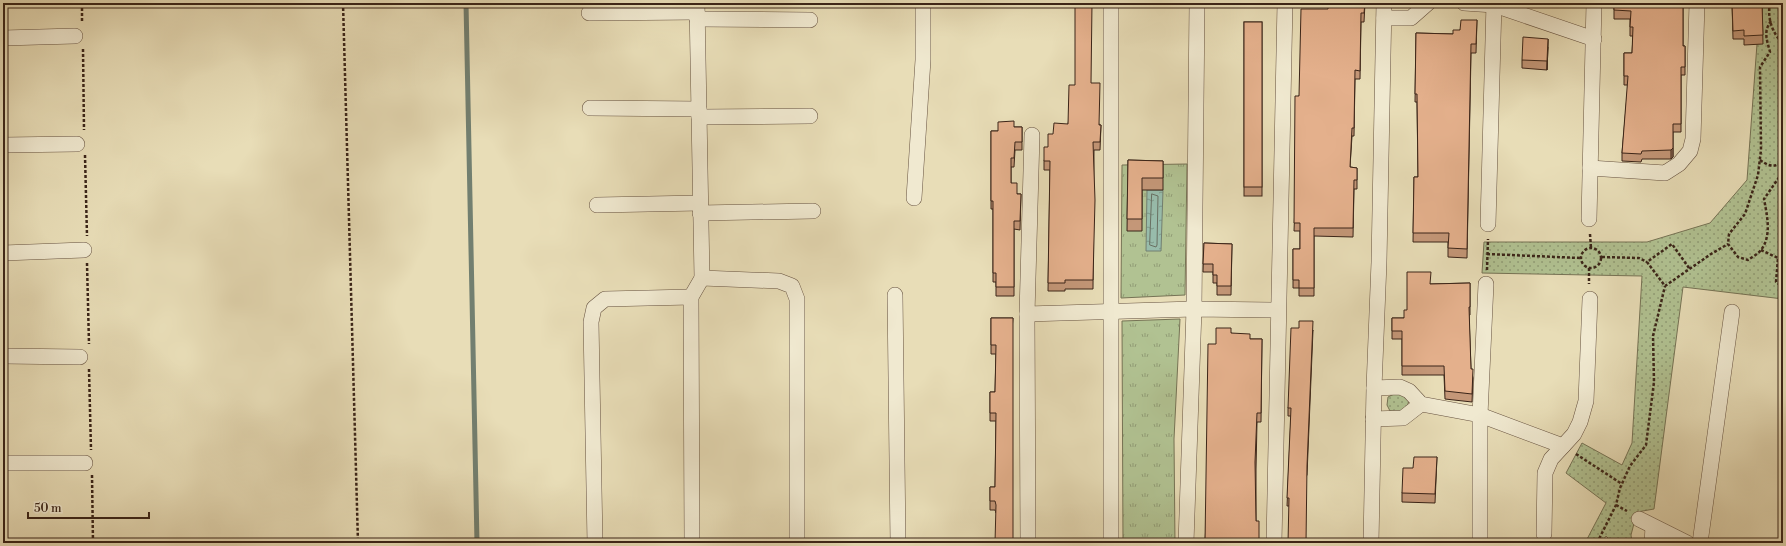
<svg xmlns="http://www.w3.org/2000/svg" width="1786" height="546" font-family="'Libre Bodoni',serif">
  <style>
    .grass { fill: url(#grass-dots); stroke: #767355 }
    .park { fill: url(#park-tufts); stroke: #767355 }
    .water { fill: url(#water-ripples); stroke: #727f70 }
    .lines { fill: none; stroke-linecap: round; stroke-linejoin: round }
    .shore { stroke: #697062; stroke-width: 1 }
    .stream { stroke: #727f70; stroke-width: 5 }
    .street-casing { stroke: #665240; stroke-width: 16 }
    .path { stroke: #3a2418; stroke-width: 2.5; stroke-dasharray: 3 2; stroke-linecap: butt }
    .street { stroke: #f0e9d0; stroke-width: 15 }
    .wall { fill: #c49778; stroke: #3a2418 }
    .shaded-wall { fill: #a07b62; stroke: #3a2418 }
    .building { fill: #e4b08c; stroke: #3a2418 }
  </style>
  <defs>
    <pattern id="grass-dots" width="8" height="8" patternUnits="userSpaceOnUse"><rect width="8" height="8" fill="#b1c292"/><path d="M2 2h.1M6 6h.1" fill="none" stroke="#919d76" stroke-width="1.8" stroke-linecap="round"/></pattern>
    <pattern id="park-tufts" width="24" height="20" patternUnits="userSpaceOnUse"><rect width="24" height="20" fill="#b1c292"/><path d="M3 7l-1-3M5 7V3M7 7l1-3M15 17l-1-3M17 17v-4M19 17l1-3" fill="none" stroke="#919d76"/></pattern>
    <pattern id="water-ripples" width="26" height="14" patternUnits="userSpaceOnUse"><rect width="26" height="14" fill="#98bcab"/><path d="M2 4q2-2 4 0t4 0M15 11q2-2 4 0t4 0" fill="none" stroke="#7d998a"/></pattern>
  </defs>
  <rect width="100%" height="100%" fill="#e8ddb7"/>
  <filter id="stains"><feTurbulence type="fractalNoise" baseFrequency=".005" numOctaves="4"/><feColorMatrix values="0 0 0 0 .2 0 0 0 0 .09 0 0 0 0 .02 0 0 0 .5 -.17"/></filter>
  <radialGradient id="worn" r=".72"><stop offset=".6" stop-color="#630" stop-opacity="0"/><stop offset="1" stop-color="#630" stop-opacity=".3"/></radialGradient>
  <g class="grass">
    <polygon points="1760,3 1783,3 1783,299 1683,287 1654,509 1637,512 1631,535 1632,543 1613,543 1606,536 1601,543 1585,543 1606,503 1566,473 1582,443 1622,465 1632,443 1642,276 1482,273 1484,242 1647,242 1710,223 1747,180"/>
    <polygon points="1398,392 1409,400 1406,411 1390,411 1387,405 1388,397"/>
  </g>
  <g class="park">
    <polygon points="1187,164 1185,295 1121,298 1122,165"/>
    <polygon points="1180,319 1174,439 1175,543 1123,543 1122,321"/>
  </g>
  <polygon class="water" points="1147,190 1163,190 1161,251 1146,251"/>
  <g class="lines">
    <polygon class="shore" points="1152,194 1158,196 1157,245 1156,247 1150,245"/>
    <polyline class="stream" points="466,3 477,543"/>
    <defs>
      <g id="street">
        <polyline points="1464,3 1494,5 1594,39"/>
        <polyline points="589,13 697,12"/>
        <polyline points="1384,18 1411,18 1428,3"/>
        <polyline points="697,19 810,20"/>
        <polyline points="3,38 75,36"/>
        <polyline points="590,108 699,109"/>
        <polyline points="699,117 810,116"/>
        <polyline points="3,145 77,144"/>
        <polyline points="1590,168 1665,173 1679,164 1690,151 1693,139 1697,3"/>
        <polyline points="914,198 923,60 923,3"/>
        <polyline points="597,205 700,203"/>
        <polyline points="700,213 813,211"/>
        <polyline points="1589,219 1594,3"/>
        <polyline points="1488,224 1494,3"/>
        <polyline points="3,253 84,250"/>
        <polyline points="702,278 779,281 792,286 797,299 797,543"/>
        <polyline points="895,295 898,543"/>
        <polyline points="1027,314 1194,309 1278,310"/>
        <polyline points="3,356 80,357"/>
        <polyline points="1374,388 1400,387 1409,391 1421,404 1480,415 1563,446 1574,434 1580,422 1586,401 1590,299"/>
        <polyline points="1373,419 1403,418 1421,404"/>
        <polyline points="3,463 85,463"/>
        <polyline points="1639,519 1687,543"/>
        <polyline points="1544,534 1545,473 1551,459 1563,446"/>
        <polyline points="595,543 591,322 594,308 605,299 691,297"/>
        <polyline points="692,543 691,297 702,278 697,3"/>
        <polyline points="1028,543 1027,314 1032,135"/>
        <polyline points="1111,543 1111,3"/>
        <polyline points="1186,543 1194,309 1197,3"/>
        <polyline points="1274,543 1285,3"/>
        <polyline points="1371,543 1374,388 1379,262 1384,3"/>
        <polyline points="1480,543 1480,415 1486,284"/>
        <polyline points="1652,543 1653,527"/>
        <polyline points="1700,543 1732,312"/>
      </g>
    </defs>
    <use href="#street" class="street-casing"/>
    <g class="path">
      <polyline points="82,3 82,22"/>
      <polyline points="343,3 358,543"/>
      <path d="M1770,3C1767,17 1772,34 1783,43"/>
      <path d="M1771,21C1763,32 1767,40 1770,52L1760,67L1761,150L1758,175L1745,214L1729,234L1728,244L1738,257L1748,260C1752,257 1758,254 1761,250C1772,236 1767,215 1764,199L1780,176L1779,164L1783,158"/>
      <polyline points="83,49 84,130"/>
      <polyline points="85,155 87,236"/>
      <path d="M1760,160C1766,164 1771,168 1779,164"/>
      <polyline points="1590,234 1591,248"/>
      <circle cx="1591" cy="258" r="10"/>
      <polyline points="1761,250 1778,258 1776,282 1783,287"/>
      <polyline points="1487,254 1580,258"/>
      <polyline points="1602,257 1639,258 1647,262"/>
      <polyline points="87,263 89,344"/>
      <polyline points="1589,268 1589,284"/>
      <polyline points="1689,268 1672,244 1647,262 1665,286 1711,254 1728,244"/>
      <polyline points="1487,270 1488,239"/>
      <polyline points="89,369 91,450"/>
      <polyline points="1576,454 1622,484"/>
      <polyline points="92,475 93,543"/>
      <polyline points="1616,505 1627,511"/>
      <polyline points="1597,543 1616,505 1620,488 1630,466 1646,445 1654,382 1653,336 1665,286"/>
    </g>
    <use href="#street" class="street"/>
  </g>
  <g class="wall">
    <polygon points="1365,3 1364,22 1361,22 1360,79 1355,79 1354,136 1352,136 1350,167 1357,168 1357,189 1354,189 1353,237 1314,236 1314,296 1299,296 1299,288 1293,288 1293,249 1300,249 1300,231 1294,231 1299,96 1328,9"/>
    <polygon points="1614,3 1683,3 1683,46 1685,46 1685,75 1681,75 1681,132 1673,132 1673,157 1671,159 1642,159 1641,162 1622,161 1622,153 1628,85 1624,85 1624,53 1632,53 1633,36 1630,36 1630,19 1614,19"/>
    <polygon points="1732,3 1762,3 1763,44 1744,45 1744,39 1733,39"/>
    <polygon points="1477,20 1476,53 1471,53 1467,258 1448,257 1448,242 1413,242 1414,177 1418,177 1417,102 1415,102 1416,33 1453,34"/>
    <rect x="1244" y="22" width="18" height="174"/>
    <polygon points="1548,47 1547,70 1522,68 1522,60"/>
    <polygon points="1091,83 1099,125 1101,125 1100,150 1094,150 1093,289 1065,289 1065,291 1048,291 1050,170 1044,170 1044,161 1048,147 1068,124 1075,85"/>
    <polygon points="1014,127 1022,127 1022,150 1015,150 1014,167 1011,167 1011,183 1017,194 1021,194 1020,230 1014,229 1014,296 996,296 996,282 993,282 993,209 991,209 991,131 998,131"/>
    <polygon points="1128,160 1163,161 1163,190 1142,190 1142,231 1127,231"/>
    <polygon points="1204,243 1232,244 1231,295 1217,295 1217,283 1213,283 1213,272 1203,272"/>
    <polygon points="1470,283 1470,315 1469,315 1471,369 1473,378 1472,402 1445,399 1444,375 1402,375 1402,339 1392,339 1392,318 1404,318 1407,310 1430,284"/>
    <polygon points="991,318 1013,318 996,513 995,510 990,510 990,487 995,487 996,421 990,421 990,392 995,392 996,354 991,354"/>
    <polygon points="1313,330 1307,475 1289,506 1287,506 1291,416 1288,416 1288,408"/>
    <polygon points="1231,333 1250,339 1262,339 1261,422 1257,422 1256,469 1256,521 1259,543 1205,542 1216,344"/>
    <polygon points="1437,457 1435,503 1402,502 1402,493 1413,468"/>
  </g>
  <g class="shaded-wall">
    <polygon points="1548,39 1548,47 1547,70 1547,61"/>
    <polygon points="1673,148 1673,157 1671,159 1671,150"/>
  </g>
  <g class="building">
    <polygon points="1075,3 1092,3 1091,83 1100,83 1099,125 1101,125 1100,142 1093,142 1095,200 1093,280 1065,280 1065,283 1048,283 1050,161 1044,161 1044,147 1048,147 1048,134 1053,134 1054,123 1068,124 1069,85 1075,85"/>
    <polygon points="1328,3 1365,3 1364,13 1361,13 1360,71 1355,70 1354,128 1352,128 1350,167 1357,168 1357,180 1354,180 1353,228 1314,228 1314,288 1299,288 1299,280 1293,280 1293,249 1300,249 1300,223 1294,223 1295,96 1299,96 1301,9 1328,9"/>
    <polygon points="1614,3 1683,3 1683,46 1685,46 1685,67 1681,67 1681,124 1673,124 1673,148 1671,150 1642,151 1641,154 1622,153 1628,76 1624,76 1624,53 1632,53 1633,27 1630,27 1631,11 1614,10"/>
    <polygon points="1732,3 1762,3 1763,35 1744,36 1744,30 1733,31"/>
    <polygon points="1461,20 1477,20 1476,44 1471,44 1467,249 1448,248 1449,233 1413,233 1414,177 1418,177 1417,94 1415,94 1416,33 1453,34 1453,30 1460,30"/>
    <rect x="1244" y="22" width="18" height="165"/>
    <polygon points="1523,37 1548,39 1547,61 1522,60"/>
    <polygon points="1014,121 1014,127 1022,127 1022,142 1015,142 1014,158 1011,158 1011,183 1017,183 1017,194 1021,194 1020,221 1014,221 1014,287 996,287 996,273 993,273 993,201 991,201 991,131 998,131 998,122"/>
    <polygon points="1128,160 1163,161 1163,178 1142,178 1142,219 1127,219"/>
    <polygon points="1204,243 1232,244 1231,286 1217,286 1217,275 1213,275 1213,264 1203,264"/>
    <polygon points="1407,272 1431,272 1430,284 1470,283 1470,307 1469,307 1471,369 1473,369 1472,394 1445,391 1444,366 1402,366 1402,331 1392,331 1392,318 1404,318 1404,310 1407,310"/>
    <polygon points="991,318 1013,318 1013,543 995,543 996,505 995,501 990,501 990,487 995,487 996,413 990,413 990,392 995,392 996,345 991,345"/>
    <polygon points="1299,321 1313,321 1307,466 1306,543 1288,543 1289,498 1287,498 1291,408 1288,408 1291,328 1299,328"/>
    <polygon points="1216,328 1231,328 1231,333 1250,334 1250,339 1262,339 1261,413 1257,413 1255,462 1256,521 1259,521 1259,543 1199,543 1199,542 1205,542 1208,344 1216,344"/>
    <polygon points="1414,457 1437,457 1435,494 1402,493 1403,468 1413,468"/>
  </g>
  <rect width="1786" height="546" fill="none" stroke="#e8ddb7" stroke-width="16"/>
  <rect x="4" y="4" width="1778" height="538" fill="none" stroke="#3a2418" stroke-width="2"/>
  <rect x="8" y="8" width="1770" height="530" fill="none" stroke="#3a2418"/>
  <path d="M28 512v6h121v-6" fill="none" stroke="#3a2418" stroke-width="2"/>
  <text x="34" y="512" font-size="12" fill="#3a2418" stroke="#f0e9d0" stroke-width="3" paint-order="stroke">50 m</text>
  <rect width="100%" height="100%" filter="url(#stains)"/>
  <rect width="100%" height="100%" fill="url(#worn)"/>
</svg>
